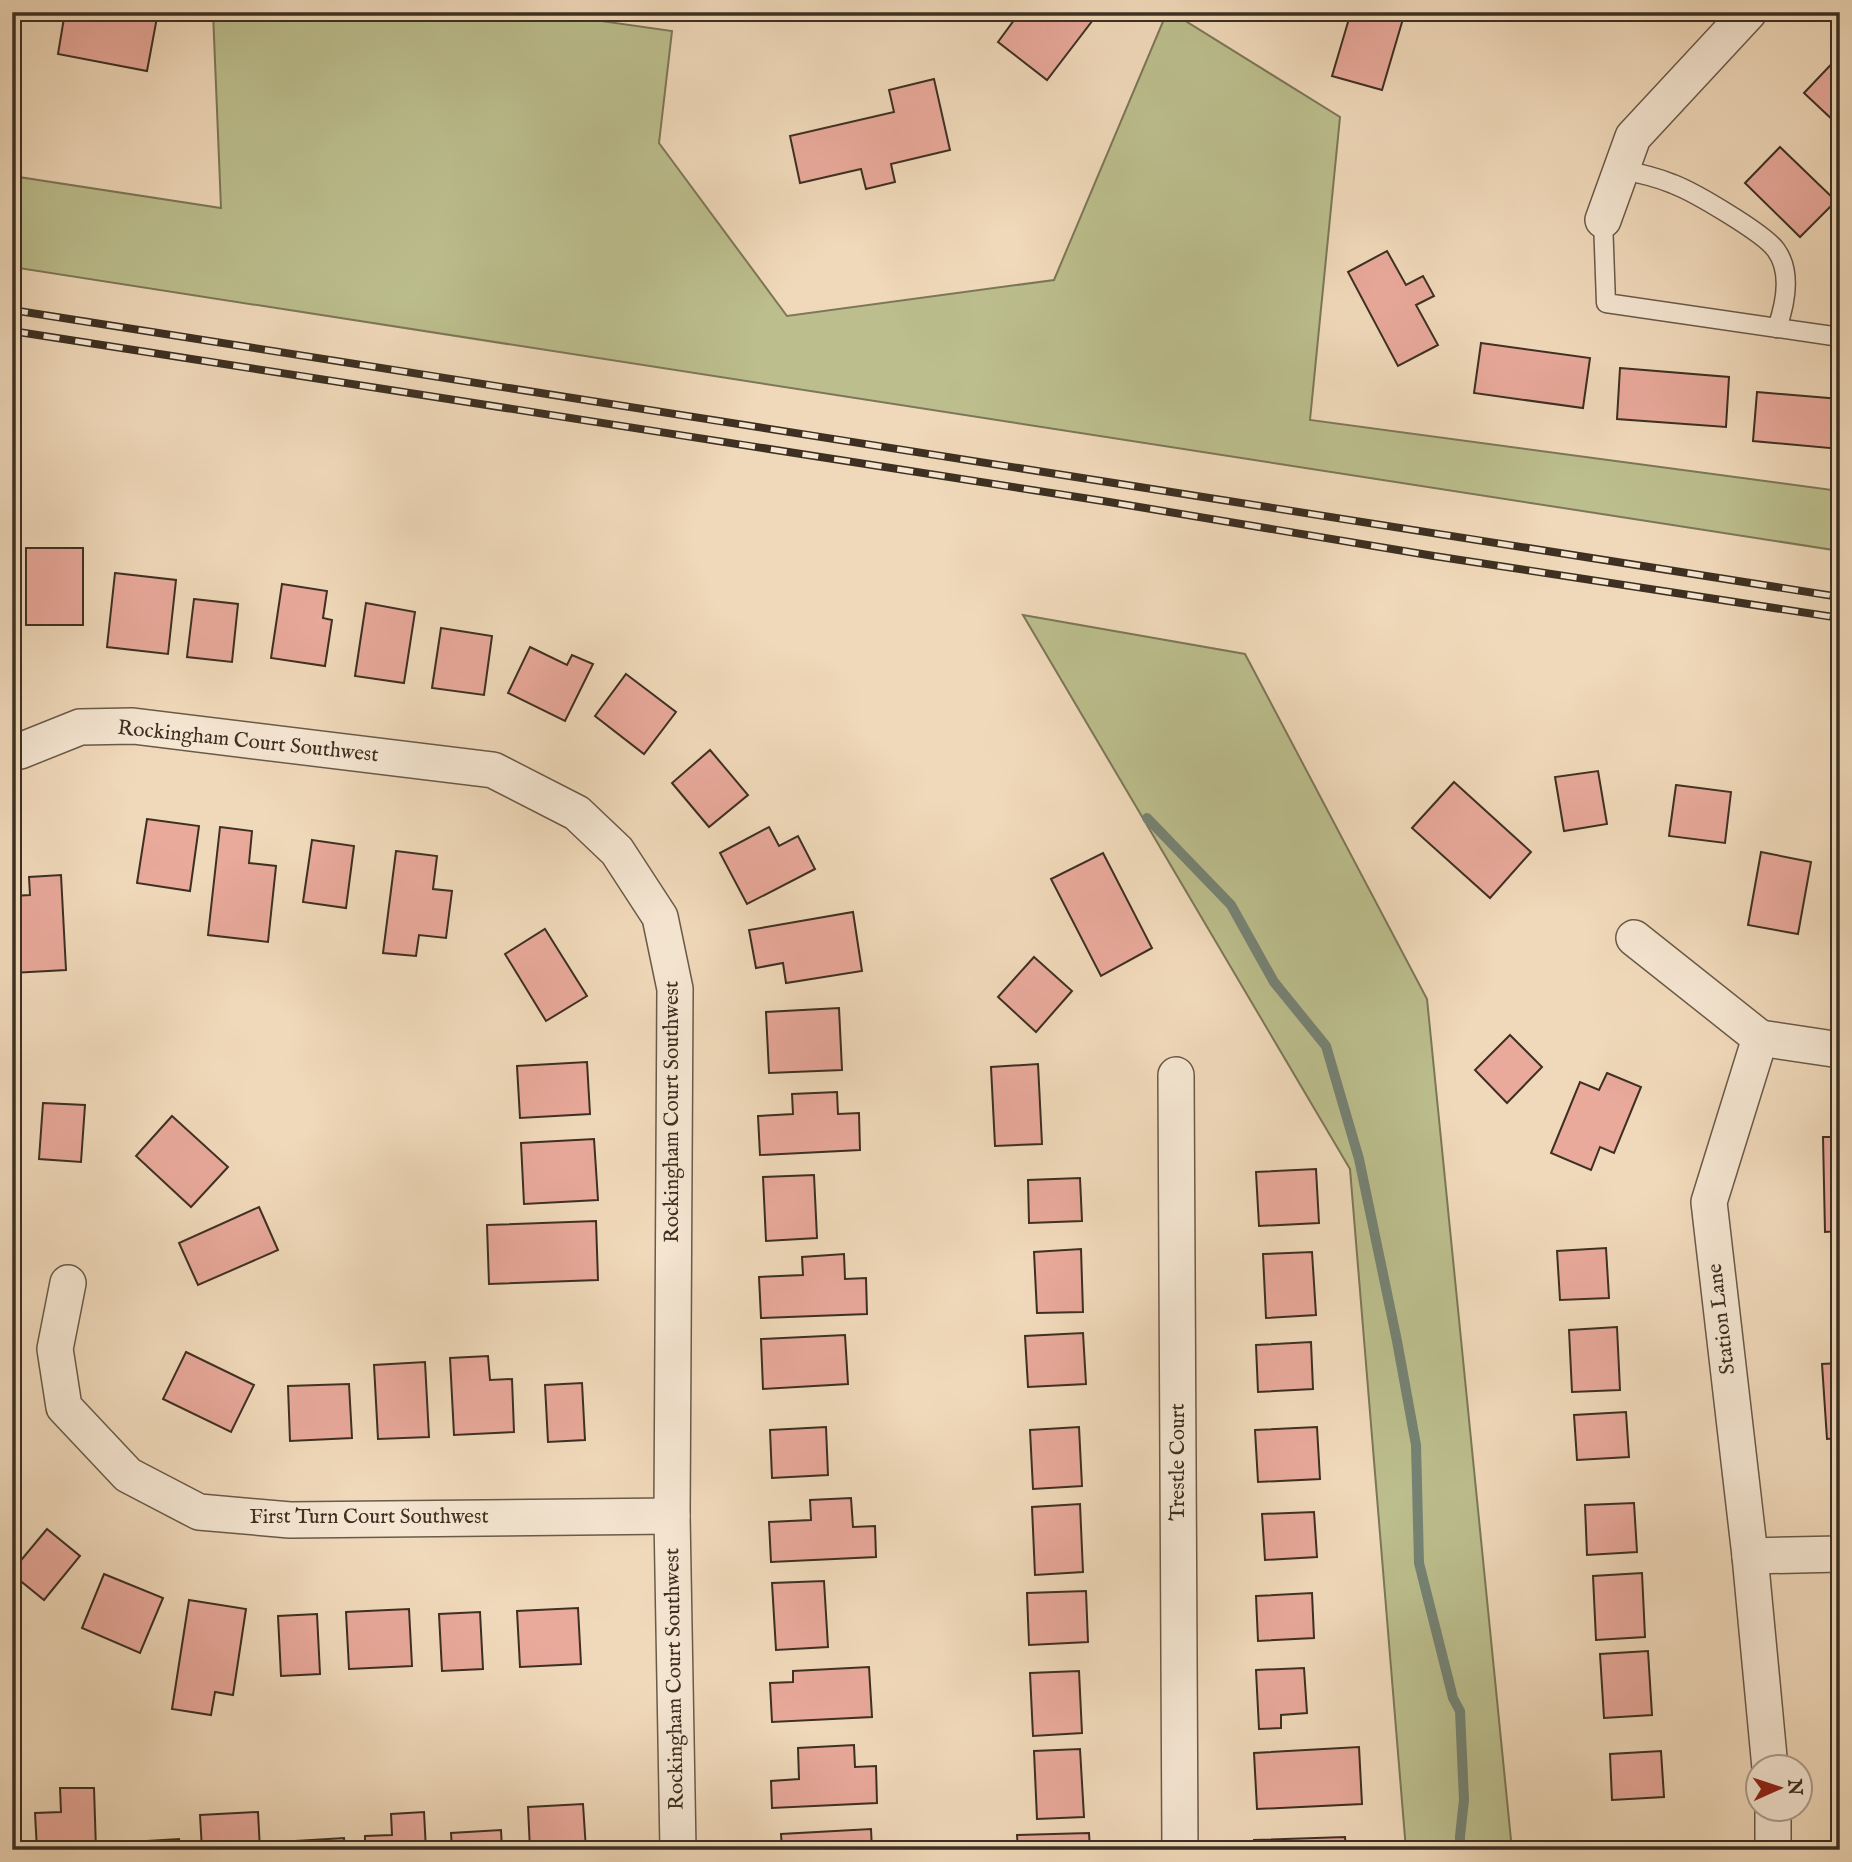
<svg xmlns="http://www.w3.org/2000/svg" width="1852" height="1862" font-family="'IM FELL English',serif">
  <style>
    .green { fill: #bcbe8d; stroke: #7c7758; stroke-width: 2 }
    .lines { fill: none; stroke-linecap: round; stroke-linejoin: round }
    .stream { stroke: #758374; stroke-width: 10 }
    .building { fill: #e9a99b; stroke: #3d3022; stroke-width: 2 }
    .lane-casing { stroke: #6a5a48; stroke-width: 21 }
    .street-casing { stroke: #6a5a48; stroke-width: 38 }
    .lane { stroke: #f5e6d2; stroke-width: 18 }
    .street { stroke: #f5e6d2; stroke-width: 35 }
    .rail-casing { stroke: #3d3022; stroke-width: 8 }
    .rail { stroke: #f5e6d2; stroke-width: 5; stroke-dasharray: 16; stroke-linecap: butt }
    .labels { text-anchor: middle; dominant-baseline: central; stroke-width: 5; stroke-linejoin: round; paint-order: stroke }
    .street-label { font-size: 21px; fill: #3d3022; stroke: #f5e6d2 }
  </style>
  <rect width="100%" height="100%" fill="#f0d9ba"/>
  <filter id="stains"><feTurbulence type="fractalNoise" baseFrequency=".00286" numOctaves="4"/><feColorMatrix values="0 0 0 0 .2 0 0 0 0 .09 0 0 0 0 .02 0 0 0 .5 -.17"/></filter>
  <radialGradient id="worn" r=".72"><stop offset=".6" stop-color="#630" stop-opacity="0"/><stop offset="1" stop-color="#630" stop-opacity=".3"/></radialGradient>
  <g class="green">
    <polygon points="213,12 538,12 672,31 659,143 787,316 1054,280 1167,12 1171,12 1340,117 1310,420 1840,491 1840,551 12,267 12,176 221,208"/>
    <polygon points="1023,615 1245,654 1427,999 1512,1850 1406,1850 1350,1169"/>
  </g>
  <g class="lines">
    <polyline class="stream" points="1147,818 1231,905 1274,982 1326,1046 1359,1159 1397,1341 1416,1445 1419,1563 1453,1698 1460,1711 1464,1800 1460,1836 1460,1850"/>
  </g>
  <g class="building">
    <polygon points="65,12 158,12 147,71 58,54"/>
    <polygon points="1020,12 1091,12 1096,16 1047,80 998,42"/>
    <polygon points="1351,12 1405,12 1382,90 1332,76"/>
    <polygon points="1840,55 1840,119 1836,123 1804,93"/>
    <polygon points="934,79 950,150 891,164 895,182 866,189 861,169 800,183 790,136 894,112 889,90"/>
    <polygon points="1780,147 1836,201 1800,237 1745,183"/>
    <polygon points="1387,251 1406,285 1423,276 1434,296 1416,305 1438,345 1398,366 1348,272"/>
    <polygon points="1481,343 1590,358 1583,408 1474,393"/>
    <polygon points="1620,368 1729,377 1726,427 1617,419"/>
    <polygon points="1757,392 1840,399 1840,449 1753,441"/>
    <rect x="26" y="548" width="57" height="77"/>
    <polygon points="115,573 176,580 168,654 107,647"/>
    <polygon points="282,584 327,591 323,618 332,620 325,666 271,658"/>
    <polygon points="194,599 238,604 232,662 187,657"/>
    <polygon points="366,603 415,612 404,683 355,676"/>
    <polygon points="441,628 492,636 484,695 432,688"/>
    <polygon points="530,647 567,665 572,655 593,664 565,721 508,693"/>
    <polygon points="626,674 676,712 644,754 595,716"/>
    <polygon points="710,750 748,795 709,827 672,783"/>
    <polygon points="1598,771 1607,824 1564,831 1555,777"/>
    <polygon points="1454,782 1531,852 1490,898 1412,828"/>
    <polygon points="1676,785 1731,792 1725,843 1669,836"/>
    <polygon points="147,819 199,826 190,891 137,883"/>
    <polygon points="220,827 252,831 249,863 276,866 268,942 208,935"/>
    <polygon points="769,827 779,846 798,836 815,869 747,904 720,853"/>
    <polygon points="312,840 354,846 346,908 303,902"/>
    <polygon points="396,851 437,856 433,889 452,891 446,938 419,935 416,956 383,953"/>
    <polygon points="1761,852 1811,862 1798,934 1748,925"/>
    <polygon points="1103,853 1152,948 1101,976 1051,879"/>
    <polygon points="61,875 66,970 12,973 12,896 30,895 29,877"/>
    <polygon points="853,912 862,971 786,983 783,963 756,968 749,930"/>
    <polygon points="545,929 587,996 546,1021 505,954"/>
    <polygon points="1034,957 1072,991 1036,1032 998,997"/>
    <polygon points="839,1008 842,1070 769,1073 766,1012"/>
    <polygon points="1510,1035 1542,1067 1507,1103 1475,1070"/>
    <polygon points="587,1062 590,1114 520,1118 517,1066"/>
    <polygon points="1038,1064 1042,1144 995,1146 991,1067"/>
    <polygon points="1607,1073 1641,1087 1614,1153 1600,1147 1591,1170 1551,1153 1580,1082 1599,1090"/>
    <polygon points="837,1092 838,1114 859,1113 860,1150 760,1155 758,1116 793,1114 792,1094"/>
    <polygon points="43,1103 85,1105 81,1162 39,1159"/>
    <polygon points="172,1116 228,1167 191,1207 136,1156"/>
    <polygon points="1823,1137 1840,1137 1840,1231 1825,1232"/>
    <polygon points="594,1139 598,1200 524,1204 521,1143"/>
    <polygon points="1316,1169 1319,1223 1259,1226 1256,1172"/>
    <polygon points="814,1175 817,1238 766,1241 763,1177"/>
    <polygon points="1080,1178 1082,1221 1029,1223 1028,1180"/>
    <polygon points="259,1207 278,1250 198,1285 179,1243"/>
    <polygon points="596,1221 598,1280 489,1284 487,1225"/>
    <polygon points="1606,1248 1609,1298 1560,1300 1557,1251"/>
    <polygon points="1081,1249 1083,1312 1037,1313 1034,1252"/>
    <polygon points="1312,1252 1316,1315 1266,1318 1263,1254"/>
    <polygon points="844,1254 845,1279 866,1278 867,1314 761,1318 759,1277 803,1275 802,1257"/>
    <polygon points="1617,1327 1620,1390 1572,1392 1569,1330"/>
    <polygon points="1083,1333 1086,1384 1028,1387 1025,1336"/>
    <polygon points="845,1335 848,1384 763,1389 761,1339"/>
    <polygon points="1311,1342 1313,1389 1258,1392 1256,1345"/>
    <polygon points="186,1352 254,1385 231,1432 163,1399"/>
    <polygon points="488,1356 490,1380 512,1379 514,1432 454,1435 450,1358"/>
    <polygon points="425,1362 429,1437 378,1439 374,1365"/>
    <polygon points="1840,1363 1840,1438 1827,1439 1822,1364"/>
    <polygon points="582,1383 585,1440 548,1442 545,1385"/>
    <polygon points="349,1384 352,1438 290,1441 288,1386"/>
    <polygon points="1626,1412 1629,1457 1577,1460 1574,1415"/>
    <polygon points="826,1427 828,1475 772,1478 770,1430"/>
    <polygon points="1079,1427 1082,1486 1033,1489 1030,1430"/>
    <polygon points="1317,1427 1320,1479 1258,1482 1255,1430"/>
    <polygon points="851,1498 853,1527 875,1526 876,1557 771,1562 769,1522 811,1520 810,1500"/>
    <polygon points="1634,1503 1637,1552 1587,1555 1585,1505"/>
    <polygon points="1080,1504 1083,1572 1035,1575 1032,1507"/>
    <polygon points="1314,1512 1317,1557 1265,1560 1262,1514"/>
    <polygon points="47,1529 80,1556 44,1600 12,1574 12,1571"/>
    <polygon points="1642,1573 1645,1637 1596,1640 1593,1576"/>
    <polygon points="104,1574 163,1598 140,1653 82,1628"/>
    <polygon points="824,1581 828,1647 776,1650 772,1583"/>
    <polygon points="1086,1591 1088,1642 1029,1645 1027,1593"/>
    <polygon points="1312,1593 1314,1638 1258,1641 1256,1596"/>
    <polygon points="189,1600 246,1609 233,1695 215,1692 211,1715 172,1709"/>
    <polygon points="578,1608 581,1664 520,1667 517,1611"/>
    <polygon points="409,1609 412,1666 349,1669 346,1612"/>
    <polygon points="480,1612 483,1669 442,1671 439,1614"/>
    <polygon points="317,1614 320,1674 281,1676 278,1616"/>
    <polygon points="1648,1651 1652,1715 1604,1718 1600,1654"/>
    <polygon points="869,1667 872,1717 772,1722 770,1683 793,1682 793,1671"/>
    <polygon points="1304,1668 1307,1713 1281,1715 1281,1728 1259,1729 1256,1670"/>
    <polygon points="1079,1671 1082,1733 1033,1736 1030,1673"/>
    <polygon points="854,1745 855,1767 876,1766 877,1803 772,1808 771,1781 799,1779 798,1748"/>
    <polygon points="1359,1747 1362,1804 1257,1809 1254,1753"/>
    <polygon points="1080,1749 1084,1817 1037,1819 1034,1751"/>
    <polygon points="1661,1751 1664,1797 1612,1800 1610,1754"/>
    <polygon points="60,1788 94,1788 96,1850 37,1850 35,1813 61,1812"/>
    <polygon points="583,1804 586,1850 530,1850 528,1807"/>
    <polygon points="258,1812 260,1850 202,1850 200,1815"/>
    <polygon points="424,1812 426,1850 365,1850 365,1836 392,1835 391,1814"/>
    <polygon points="871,1829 872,1850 782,1850 781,1834"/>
    <polygon points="501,1830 502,1850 452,1850 451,1833"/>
    <polygon points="1089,1833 1090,1850 1018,1850 1017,1835"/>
    <polygon points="1345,1837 1346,1850 1254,1850 1254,1840"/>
    <polygon points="344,1838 345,1850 280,1850 279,1842"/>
    <polygon points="179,1839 180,1850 114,1850 114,1843"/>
    <polygon points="1669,1841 1669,1850 1618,1850 1618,1844"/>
  </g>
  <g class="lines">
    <defs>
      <g id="lane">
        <path d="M1621,170C1639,173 1656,177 1673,184C1694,192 1764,233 1776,250C1792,272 1785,305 1777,328"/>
        <polyline points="1603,220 1606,303 1840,337"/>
      </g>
      <g id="street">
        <polyline points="1603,220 1633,137 1749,12"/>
        <polyline points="20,751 80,727 133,726 493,770 577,813 617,851 660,917 675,989 672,1516 678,1850"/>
        <polyline points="1634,938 1760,1038 1709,1202 1750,1556 1770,1768"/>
        <polyline points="1760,1038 1840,1050"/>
        <polyline points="1176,1075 1180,1850"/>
        <polyline points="68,1283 55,1349 64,1407 128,1475 199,1512 290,1520 672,1516"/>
        <polyline points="1750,1556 1840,1554"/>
        <polyline points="1773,1810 1773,1850"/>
      </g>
    </defs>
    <use href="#lane" class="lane-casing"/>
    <use href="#street" class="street-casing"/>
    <use href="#lane" class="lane"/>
    <use href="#street" class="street"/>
    <defs>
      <g id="rail">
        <polyline points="12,310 1840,597"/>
        <polyline points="12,331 1103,501 1434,556 1840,618"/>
      </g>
    </defs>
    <use href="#rail" class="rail-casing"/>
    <use href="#rail" class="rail"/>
  </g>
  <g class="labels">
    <g class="street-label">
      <text transform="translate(248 742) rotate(6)">Rockingham Court Southwest</text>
      <text transform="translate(672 1112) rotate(-90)">Rockingham Court Southwest</text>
      <text transform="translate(1722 1319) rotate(-97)">Station Lane</text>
      <text transform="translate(1178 1462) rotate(-90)">Trestle Court</text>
      <text x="369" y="1517">First Turn Court Southwest</text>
      <text transform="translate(675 1679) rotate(-91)">Rockingham Court Southwest</text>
    </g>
  </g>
  <rect width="1852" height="1862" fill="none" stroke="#f0d9ba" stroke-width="42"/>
  <rect x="14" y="14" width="1824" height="1834" fill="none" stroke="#3d3022" stroke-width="3.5"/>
  <rect x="21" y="21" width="1810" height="1820" fill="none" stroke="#3d3022" stroke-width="2"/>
  <g transform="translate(1779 1788) rotate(87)"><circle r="33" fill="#f5e6d2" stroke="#ab9d8c" stroke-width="2"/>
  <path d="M0-5L12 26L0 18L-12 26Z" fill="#8f2418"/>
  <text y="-10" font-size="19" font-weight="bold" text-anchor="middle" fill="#3d3022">N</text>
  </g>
  <rect width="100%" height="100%" filter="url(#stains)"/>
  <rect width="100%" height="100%" fill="url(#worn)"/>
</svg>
